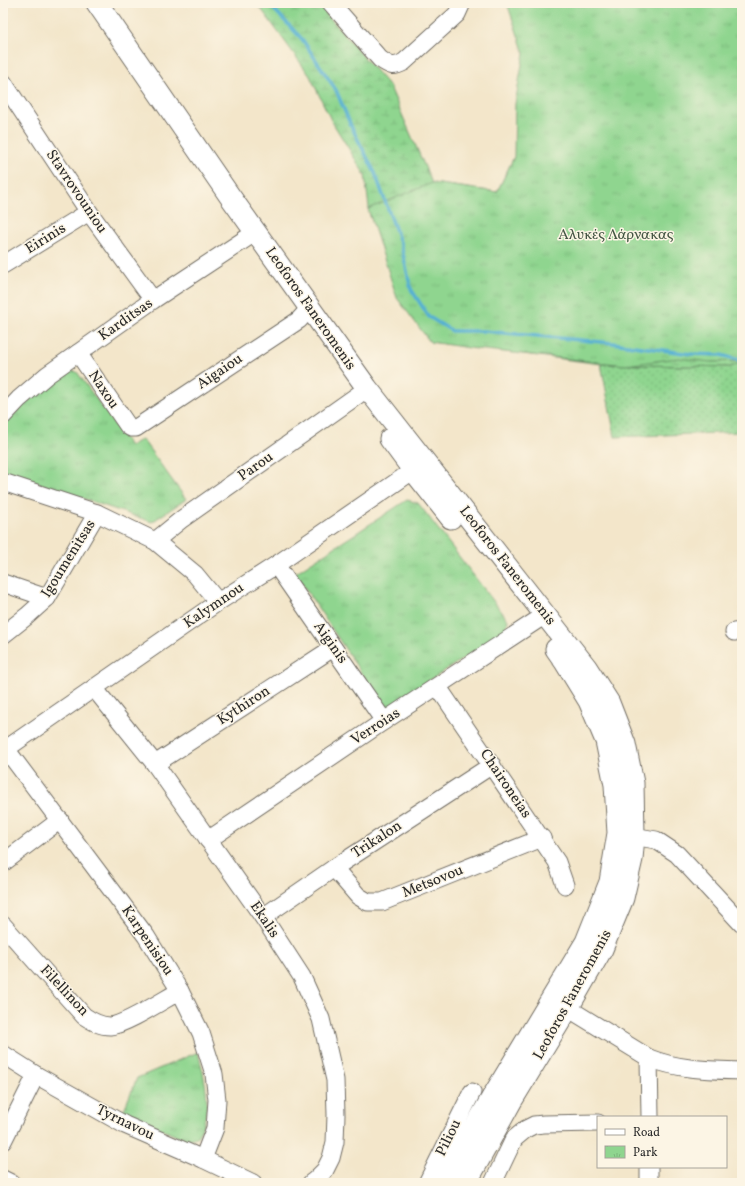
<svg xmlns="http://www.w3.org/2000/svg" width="745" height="1186" font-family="Vollkorn,serif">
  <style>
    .grass { fill: url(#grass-dots); stroke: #5d805d }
    .wetland { fill: url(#wetland-marsh); stroke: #5d805d }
    .park { fill: url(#park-tufts); stroke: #5d805d }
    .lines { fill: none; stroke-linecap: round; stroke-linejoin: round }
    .stream { stroke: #55b0d3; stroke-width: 3.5 }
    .minor-casing { stroke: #716c63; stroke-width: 19 }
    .major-casing { stroke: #716c63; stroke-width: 23 }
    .minor { stroke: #fff; stroke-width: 17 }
    .major { stroke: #fff; stroke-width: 21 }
    .labels { text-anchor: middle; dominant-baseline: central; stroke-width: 3; stroke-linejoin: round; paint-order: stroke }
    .street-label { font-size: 15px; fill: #2b2b2b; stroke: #fcf5e5 }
    .park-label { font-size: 15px; fill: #445644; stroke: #fcf5e5 }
  </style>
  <defs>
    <pattern id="grass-dots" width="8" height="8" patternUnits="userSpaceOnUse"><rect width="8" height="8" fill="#8fd58f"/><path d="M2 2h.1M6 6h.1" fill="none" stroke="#7cb77c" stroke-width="1.8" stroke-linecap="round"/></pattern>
    <pattern id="wetland-marsh" width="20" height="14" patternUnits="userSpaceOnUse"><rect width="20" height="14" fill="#8fd58f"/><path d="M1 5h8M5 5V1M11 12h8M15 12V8" fill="none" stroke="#7cb77c"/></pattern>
    <pattern id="park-tufts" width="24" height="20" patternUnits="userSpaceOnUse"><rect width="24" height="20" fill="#8fd58f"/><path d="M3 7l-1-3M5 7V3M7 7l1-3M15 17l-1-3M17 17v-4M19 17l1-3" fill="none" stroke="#7cb77c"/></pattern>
  </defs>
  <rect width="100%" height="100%" fill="#fcf5e5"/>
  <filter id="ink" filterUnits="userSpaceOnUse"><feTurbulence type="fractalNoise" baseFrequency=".025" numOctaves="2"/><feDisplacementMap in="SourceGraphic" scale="8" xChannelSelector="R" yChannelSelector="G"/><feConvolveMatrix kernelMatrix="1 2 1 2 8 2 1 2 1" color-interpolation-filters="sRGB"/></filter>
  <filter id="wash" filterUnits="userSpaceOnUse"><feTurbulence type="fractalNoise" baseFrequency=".012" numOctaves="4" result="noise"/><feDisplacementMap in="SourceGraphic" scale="16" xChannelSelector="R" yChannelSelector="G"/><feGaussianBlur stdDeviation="0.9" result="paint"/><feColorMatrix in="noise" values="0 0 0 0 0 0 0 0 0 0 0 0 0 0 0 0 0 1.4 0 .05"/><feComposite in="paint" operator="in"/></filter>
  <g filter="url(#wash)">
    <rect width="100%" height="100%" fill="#f3e6ca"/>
    <polygon class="grass" points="742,362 742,432 615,437 601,364 730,367"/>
    <polygon class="wetland" points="253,3 317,3 390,87 432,183 497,192 514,157 742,194 742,362 730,367 601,364 430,342 370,216 365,175 331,120 310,76 262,10"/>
    <g class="park">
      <polygon points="507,3 742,3 742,361 710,362 678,358 626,365 476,349 430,342 397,298 368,209 432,183 497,192 514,157 515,104 524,53"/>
      <polygon points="63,369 77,372 130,446 142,439 186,499 152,522 3,471 3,424"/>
      <polygon points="407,500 418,503 508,620 505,632 385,709 295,573"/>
      <path d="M198,1052C205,1080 214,1111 197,1137L185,1140L123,1112L137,1078Z"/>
    </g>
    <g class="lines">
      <polyline class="stream" points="268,3 302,39 336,90 351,126 375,173 401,245 411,289 429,317 452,331 484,331 613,343 691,354 721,355 742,361"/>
    </g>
  </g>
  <g filter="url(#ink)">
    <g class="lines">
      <defs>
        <g id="minor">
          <path d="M331,3L380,59C390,66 393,68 404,62L457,14L462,3"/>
          <polyline points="3,82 89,212 153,300"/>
          <polyline points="3,265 89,212"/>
          <polyline points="78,353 128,426 131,428 136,428 299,320 309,309"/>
          <polyline points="3,416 19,399 47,375 153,300 256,232"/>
          <polyline points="3,482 97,513 155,541 195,574 218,602"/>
          <polyline points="155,541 182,519 358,395"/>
          <polyline points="276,565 384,721"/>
          <polyline points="3,583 47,598"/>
          <polyline points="734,632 742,631"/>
          <polyline points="3,635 27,616 47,598 97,513"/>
          <polyline points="438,687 557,862 565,885"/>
          <polyline points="94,688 155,764 263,917 302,977 321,1019 335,1080 336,1115 335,1142 331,1158 325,1170 315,1180 311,1183"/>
          <polyline points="6,749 146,936 180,991 201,1033 214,1074 217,1100 215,1128 203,1159"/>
          <polyline points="3,751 218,602 276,565 424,463"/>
          <polyline points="155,764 333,648"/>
          <polyline points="621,834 656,840 677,854 742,924"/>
          <polyline points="208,840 384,721 545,615"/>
          <polyline points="3,863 60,820"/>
          <polyline points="334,868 358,896 368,902 382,902 542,838"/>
          <polyline points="263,917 334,868 492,765"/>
          <path d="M3,925L84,1016C92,1021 100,1026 110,1026C125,1025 165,999 180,991"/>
          <path d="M558,1002L649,1058C679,1070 710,1070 742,1071"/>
          <polyline points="3,1054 36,1075 125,1125 203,1159 253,1183"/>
          <polyline points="649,1058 650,1117"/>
          <polyline points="3,1141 36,1075"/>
          <polyline points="3,1179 11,1183"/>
          <polyline points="427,1183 472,1092"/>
          <polyline points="493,1183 514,1139 526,1129 534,1125 544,1124 598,1123"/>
          <polyline points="649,1183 649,1167"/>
        </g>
        <g id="major">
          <polyline points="97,3 229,195 367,388 586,667 609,703 625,744 633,783 634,836 632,859 623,898 602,949 568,1008 512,1100 466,1183"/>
          <polyline points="390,439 413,470 451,518"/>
          <polyline points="446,1183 459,1155 493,1096 586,942 610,882 618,833 615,785 606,741 589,701 565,662 556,649"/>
        </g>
      </defs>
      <use href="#minor" class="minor-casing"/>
      <use href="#major" class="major-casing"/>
      <use href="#minor" class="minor"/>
      <use href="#major" class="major"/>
    </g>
  </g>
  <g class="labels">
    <g class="street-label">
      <text transform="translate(76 192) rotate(56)">Stavrovouniou</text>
      <text transform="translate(46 239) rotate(-32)">Eirinis</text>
      <text transform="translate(310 309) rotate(55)">Leoforos Faneromenis</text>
      <text transform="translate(126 320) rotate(-35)">Karditsas</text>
      <text transform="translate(220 372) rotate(-34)">Aigaiou</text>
      <text transform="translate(103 390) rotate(56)">Naxou</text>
      <text transform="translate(256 467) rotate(-35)">Parou</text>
      <text transform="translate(69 559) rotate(-58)">Igoumenitsas</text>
      <text transform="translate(507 566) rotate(52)">Leoforos Faneromenis</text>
      <text transform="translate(214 606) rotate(-34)">Kalymnou</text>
      <text transform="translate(330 643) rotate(55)">Aiginis</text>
      <text transform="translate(244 706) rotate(-33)">Kythiron</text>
      <text transform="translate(376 727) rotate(-33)">Verroias</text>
      <text transform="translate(505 784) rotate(56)">Chaironeias</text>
      <text transform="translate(377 840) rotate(-33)">Trikalon</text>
      <text transform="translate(433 882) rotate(-22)">Metsovou</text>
      <text transform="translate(264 920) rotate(56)">Ekalis</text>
      <text transform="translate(147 941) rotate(56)">Karpenisiou</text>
      <text transform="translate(64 991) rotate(47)">Filellinon</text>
      <text transform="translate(573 995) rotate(-61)">Leoforos Faneromenis</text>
      <text transform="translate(125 1123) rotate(26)">Tyrnavou</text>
      <text transform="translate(449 1138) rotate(-64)">Piliou</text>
    </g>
    <g class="park-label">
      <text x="616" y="235">Αλυκές Λάρνακας</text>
    </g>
  </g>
  <rect width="745" height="1186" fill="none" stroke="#fcf5e5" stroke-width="16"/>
  <rect x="597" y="1116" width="130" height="52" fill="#fcf5e5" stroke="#a8a49b"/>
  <rect x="605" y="1129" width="20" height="6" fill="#ffffff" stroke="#a8a49b"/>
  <text x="633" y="1136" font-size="12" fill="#2b2b2b">Road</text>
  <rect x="605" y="1146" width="20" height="12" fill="url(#park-tufts)" stroke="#a8a49b"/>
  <text x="633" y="1156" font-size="12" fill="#2b2b2b">Park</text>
</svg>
